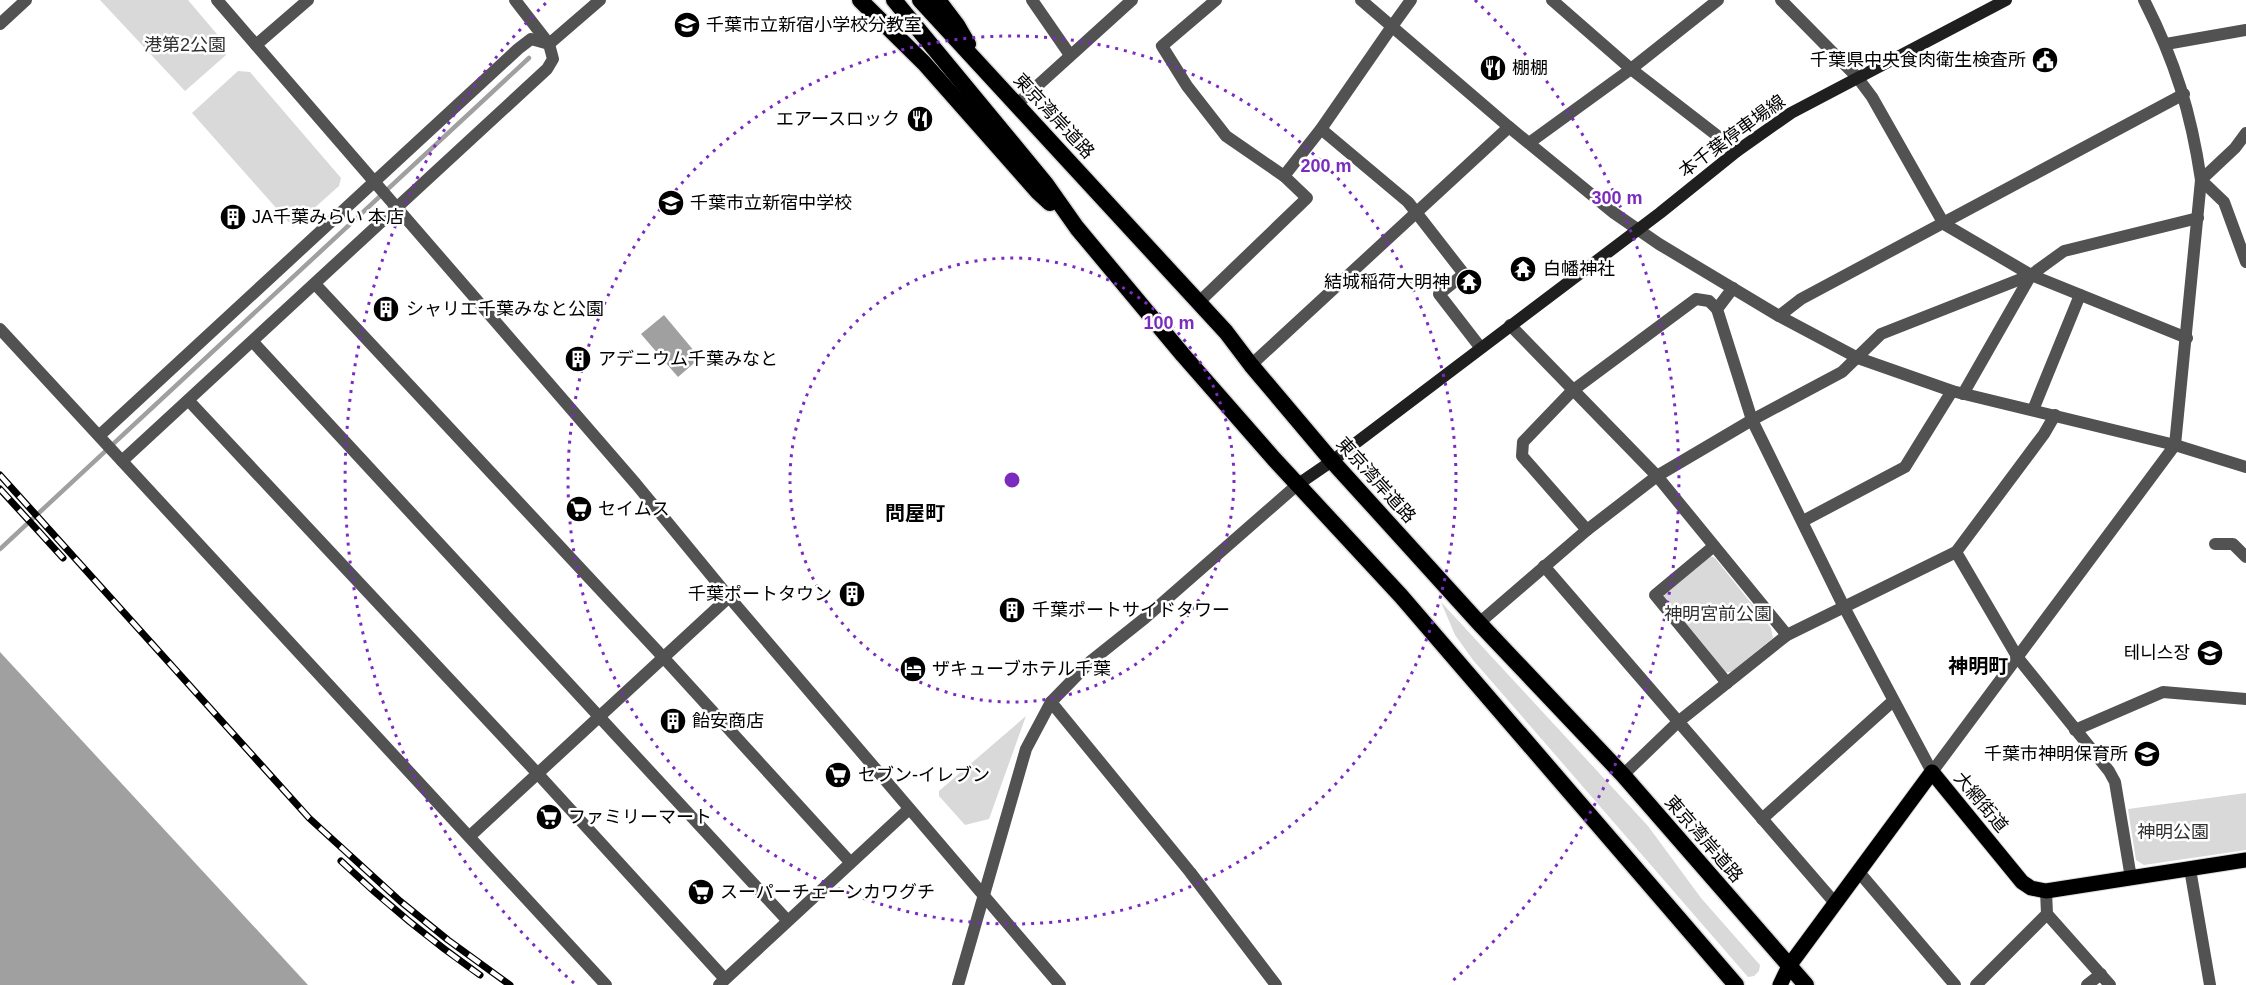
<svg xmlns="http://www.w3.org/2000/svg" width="2246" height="985" font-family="Helvetica,'Noto Sans JP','Noto Sans KR',sans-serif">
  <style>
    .green { fill: #d9d9d9 }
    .water { fill: #a0a0a0 }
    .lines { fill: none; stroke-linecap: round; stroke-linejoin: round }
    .stream { stroke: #a0a0a0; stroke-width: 4.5 }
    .primary-casing { stroke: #dbdbdb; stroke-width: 17 }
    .trunk-casing { stroke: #dbdbdb; stroke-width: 19 }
    .minor { stroke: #525252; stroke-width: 12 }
    .tertiary { stroke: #525252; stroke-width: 12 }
    .secondary { stroke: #1f1f1f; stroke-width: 12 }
    .primary { stroke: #000; stroke-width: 15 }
    .trunk { stroke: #000; stroke-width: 16 }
    .rail-casing { stroke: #000; stroke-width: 7 }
    .rail { stroke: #fff; stroke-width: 4.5; stroke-dasharray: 14; stroke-linecap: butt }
    .ring { fill: none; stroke: #7b2cbf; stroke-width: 3; stroke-dasharray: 3 6 }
    .labels { text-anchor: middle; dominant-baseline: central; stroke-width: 5; stroke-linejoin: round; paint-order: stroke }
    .poi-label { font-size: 18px; fill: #000; stroke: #fff; text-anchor: start }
    .park-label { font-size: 18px; fill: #303030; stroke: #fff }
    .street-label { font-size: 18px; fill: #000; stroke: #fff }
    .neighbourhood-label { font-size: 20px; font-weight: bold; fill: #000; stroke: #fff }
    .centre { fill: #7b2cbf; stroke: #fff; stroke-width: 3 }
    .ring-label { font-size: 18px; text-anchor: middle; font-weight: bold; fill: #7b2cbf; stroke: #fff; stroke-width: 5; stroke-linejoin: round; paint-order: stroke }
  </style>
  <rect width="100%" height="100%" fill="#fff"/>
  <g class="green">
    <polygon points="100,0 188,0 227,46 226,55 185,91"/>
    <polygon points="238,71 250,72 341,178 339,186 293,227 192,113"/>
    <polygon points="1710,556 1715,558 1771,628 1773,638 1731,672 1723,673 1664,600 1664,593"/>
    <polygon points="1441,602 1648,826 1701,898 1760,965 1759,971 1754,976 1748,977 1473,660 1455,635"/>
    <polygon points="1026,716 989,819 965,825 939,796 939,791"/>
    <polygon points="2246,793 2246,850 2144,865 2136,860 2128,809"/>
  </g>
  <g class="water">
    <polygon points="664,315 700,358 678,377 641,334"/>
    <polygon points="0,652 308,985 0,985"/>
  </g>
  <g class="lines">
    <polyline class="stream" points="0,549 529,58"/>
    <defs>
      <polyline id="primary" points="1780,985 1789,966 1932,772 2022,882 2031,888 2046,891 2246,860"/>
      <g id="trunk">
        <polyline points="860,0 924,63 1037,191 1050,203"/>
        <polyline points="894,0 1046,184 1077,228 1183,355 1274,459 1401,596 1736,985"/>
        <polyline points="920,0 1226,332 1251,365 1332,461 1479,623 1623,775 1806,985"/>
        <polyline points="938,0 957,25 968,44"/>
      </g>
    </defs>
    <use href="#primary" class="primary-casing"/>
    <use href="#trunk" class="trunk-casing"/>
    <g class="minor">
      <polyline points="1032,0 1070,55"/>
      <polyline points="1552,0 1631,69 1737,151"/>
      <polyline points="1781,0 1857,77 1872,97 1944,224 2031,275 2187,338"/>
      <polyline points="549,44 600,0"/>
      <polyline points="2166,44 2246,30"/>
      <polyline points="256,45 308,0"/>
      <polyline points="1016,105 1132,0"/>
      <polyline points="1321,129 1408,202 1464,274 1439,294 1480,347"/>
      <polyline points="2246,133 2235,148 2201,180 2224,202 2246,262"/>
      <polyline points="1529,143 1631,69 1718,0"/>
      <polyline points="1284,176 1321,129 1393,25"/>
      <polyline points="315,284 663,657 850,862"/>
      <polyline points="1198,303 1307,198 1284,176 1226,136 1187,86 1162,46 1216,0"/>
      <polyline points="1779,316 1801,299 2184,94"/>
      <polyline points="1510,325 1657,476 1787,635"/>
      <polyline points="1251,365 1509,127"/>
      <polyline points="1963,394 2031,275"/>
      <polyline points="189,401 538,774 725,979"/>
      <polyline points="2033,410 2080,295"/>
      <polyline points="1803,521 1905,467 1952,391"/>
      <polyline points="1587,530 1522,456 1523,442 1572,391 1696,299 1709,301 1717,309"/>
      <polyline points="2215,544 2233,544 2246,557"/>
      <polyline points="1714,546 1655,595 1727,683"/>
      <polyline points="1956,552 2018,658 2109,771 2115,782 2131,878"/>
      <polyline points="1544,566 1835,903"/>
      <polyline points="1479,623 1587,530 1657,476 1752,420 1842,372 1881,334 2031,275 2064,251 2198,218"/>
      <polyline points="1051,702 1190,872 1276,985"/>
      <polyline points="2075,730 2163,692 2246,699"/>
      <polyline points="1623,775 1678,722 1787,635 1956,552 2044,434 2055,415"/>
      <polyline points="1762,819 1893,701"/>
      <polyline points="2190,869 2210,985"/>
      <polyline points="1858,871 1955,985"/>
      <polyline points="2046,891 2047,914 2110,985"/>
      <polyline points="1976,985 2047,914"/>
      <polyline points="2087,985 2101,974"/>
    </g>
    <g class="tertiary">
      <polyline points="217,0 636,484 729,597 1060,985"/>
      <polyline points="1361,0 1509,127 1614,213 1659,244 1779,316 1858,358 1952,391 2175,445 2246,467"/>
      <polyline points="0,24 26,0"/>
      <polyline points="1393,25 1411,0"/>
      <path d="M1733,288L1717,309L1752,420L1844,607L1932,772L2175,445L2201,180C2191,112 2175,61 2144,0"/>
      <polyline points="0,329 606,985"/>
      <polyline points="253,342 787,920"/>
      <polyline points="100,435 518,49 531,39 549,44"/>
      <polyline points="122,461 547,69 553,59 549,44 515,0"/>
      <polyline points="470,836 729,597"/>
      <polyline points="719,985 909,809"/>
      <polyline points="958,985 1026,749 1051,702 1091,661 1145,618 1297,485"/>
    </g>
    <polyline class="secondary" points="1297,485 1332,461 1660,213 1737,151 1791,113 2006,0"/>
    <use href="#primary" class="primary"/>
    <use href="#trunk" class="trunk"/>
    <defs>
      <g id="rail">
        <polyline points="0,475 309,818 400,901 448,940 510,985"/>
        <polyline points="0,489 63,558"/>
        <path d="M341,861C384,902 430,940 480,975"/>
      </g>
    </defs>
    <use href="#rail" class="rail-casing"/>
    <use href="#rail" class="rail"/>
  </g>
  <g class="ring">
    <circle cx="1012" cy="480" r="222"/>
    <circle cx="1012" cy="480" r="444"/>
    <path d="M574 983A667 667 0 0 1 549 0M1475 0A667 667 0 0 1 1450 983"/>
  </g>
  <defs>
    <symbol id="school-disc" viewBox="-11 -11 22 22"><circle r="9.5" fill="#000" stroke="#fff"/><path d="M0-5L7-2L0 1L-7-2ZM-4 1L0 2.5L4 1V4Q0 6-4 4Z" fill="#fff"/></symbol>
    <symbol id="civic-disc" viewBox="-11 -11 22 22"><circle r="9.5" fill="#000" stroke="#fff"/><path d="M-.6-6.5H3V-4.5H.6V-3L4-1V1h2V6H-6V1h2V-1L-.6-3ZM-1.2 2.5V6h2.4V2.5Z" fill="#fff"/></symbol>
    <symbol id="restaurant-disc" viewBox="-11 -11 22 22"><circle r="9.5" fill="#000" stroke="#fff"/><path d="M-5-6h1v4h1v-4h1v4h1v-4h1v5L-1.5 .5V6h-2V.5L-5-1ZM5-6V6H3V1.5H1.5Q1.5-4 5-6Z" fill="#fff"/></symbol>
    <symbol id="building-disc" viewBox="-11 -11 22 22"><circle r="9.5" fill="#000" stroke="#fff"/><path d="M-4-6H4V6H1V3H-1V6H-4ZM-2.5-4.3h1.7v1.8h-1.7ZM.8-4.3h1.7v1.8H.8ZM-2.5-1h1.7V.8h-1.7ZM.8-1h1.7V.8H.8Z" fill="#fff"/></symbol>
    <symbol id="temple-disc" viewBox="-11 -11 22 22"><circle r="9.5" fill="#000" stroke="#fff"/><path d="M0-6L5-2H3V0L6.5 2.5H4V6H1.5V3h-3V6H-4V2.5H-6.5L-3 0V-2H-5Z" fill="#fff"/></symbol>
    <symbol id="supermarket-disc" viewBox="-11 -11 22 22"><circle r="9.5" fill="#000" stroke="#fff"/><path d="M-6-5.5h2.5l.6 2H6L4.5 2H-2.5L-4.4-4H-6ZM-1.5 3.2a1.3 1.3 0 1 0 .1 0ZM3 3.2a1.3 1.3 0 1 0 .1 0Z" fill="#fff"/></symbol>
    <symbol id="hotel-disc" viewBox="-11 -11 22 22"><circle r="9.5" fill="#000" stroke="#fff"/><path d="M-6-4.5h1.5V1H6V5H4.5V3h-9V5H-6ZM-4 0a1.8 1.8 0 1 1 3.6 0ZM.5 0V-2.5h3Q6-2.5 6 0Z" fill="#fff"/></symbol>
  </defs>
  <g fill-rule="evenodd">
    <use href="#school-disc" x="672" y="10" width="30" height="30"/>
    <use href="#civic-disc" x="2030" y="45" width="30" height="30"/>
    <use href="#restaurant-disc" x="1478" y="53" width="30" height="30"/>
    <use href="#restaurant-disc" x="905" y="104" width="30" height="30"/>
    <use href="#school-disc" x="656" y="188" width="30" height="30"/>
    <use href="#building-disc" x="218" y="202" width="30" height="30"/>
    <use href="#temple-disc" x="1508" y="254" width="30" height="30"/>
    <use href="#temple-disc" x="1454" y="267" width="30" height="30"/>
    <use href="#building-disc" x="371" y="294" width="30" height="30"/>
    <use href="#building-disc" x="563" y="344" width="30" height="30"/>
    <use href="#supermarket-disc" x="564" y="494" width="30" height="30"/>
    <use href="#building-disc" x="837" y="579" width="30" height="30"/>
    <use href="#building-disc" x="997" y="595" width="30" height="30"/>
    <use href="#school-disc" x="2195" y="638" width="30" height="30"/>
    <use href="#hotel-disc" x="898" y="654" width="30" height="30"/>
    <use href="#building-disc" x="658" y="706" width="30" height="30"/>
    <use href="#school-disc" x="2132" y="739" width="30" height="30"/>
    <use href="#supermarket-disc" x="823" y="760" width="30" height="30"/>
    <use href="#supermarket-disc" x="534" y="802" width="30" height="30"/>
    <use href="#supermarket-disc" x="686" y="877" width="30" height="30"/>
  </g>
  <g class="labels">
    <g class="poi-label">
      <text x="706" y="25">千葉市立新宿小学校分教室</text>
      <text x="2026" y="60" text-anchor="end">千葉県中央食肉衛生検査所</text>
      <text x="1512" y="68">棚棚</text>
      <text x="900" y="119" text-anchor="end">エアースロック</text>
      <text x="690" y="203">千葉市立新宿中学校</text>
      <text x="252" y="217">JA千葉みらい 本店</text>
      <text x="1543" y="269">白幡神社</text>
      <text x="1450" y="282" text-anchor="end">結城稲荷大明神</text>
      <text x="406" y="309">シャリエ千葉みなと公園</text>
      <text x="598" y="359">アデニウム千葉みなと</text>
      <text x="598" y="509">セイムス</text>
      <text x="832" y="594" text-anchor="end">千葉ポートタウン</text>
      <text x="1032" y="610">千葉ポートサイドタワー</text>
      <text x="2190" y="653" text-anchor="end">테니스장</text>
      <text x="932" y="669">ザキューブホテル千葉</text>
      <text x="692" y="721">飴安商店</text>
      <text x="2128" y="754" text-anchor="end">千葉市神明保育所</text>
      <text x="858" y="775">セブン-イレブン</text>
      <text x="568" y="817">ファミリーマート</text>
      <text x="720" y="892">スーパーチェーンカワグチ</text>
    </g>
    <g class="park-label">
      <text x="185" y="45">港第2公園</text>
      <text x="1718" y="614">神明宮前公園</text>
      <text x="2173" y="832">神明公園</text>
    </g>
    <g class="street-label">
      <text transform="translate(1054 116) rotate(47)">東京湾岸道路</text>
      <text transform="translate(1732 136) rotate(-36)">本千葉停車場線</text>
      <text transform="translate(1376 480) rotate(48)">東京湾岸道路</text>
      <text transform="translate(1981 802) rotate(50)">大網街道</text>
      <text transform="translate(1704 839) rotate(49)">東京湾岸道路</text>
    </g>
    <g class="neighbourhood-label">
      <text x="915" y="513">問屋町</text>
      <text x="1978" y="666">神明町</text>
    </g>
  </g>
  <circle cx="1012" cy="480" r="9" class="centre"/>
  <g class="ring-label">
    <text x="1326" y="172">200 m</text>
    <text x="1617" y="204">300 m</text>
    <text x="1169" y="329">100 m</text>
  </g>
</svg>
